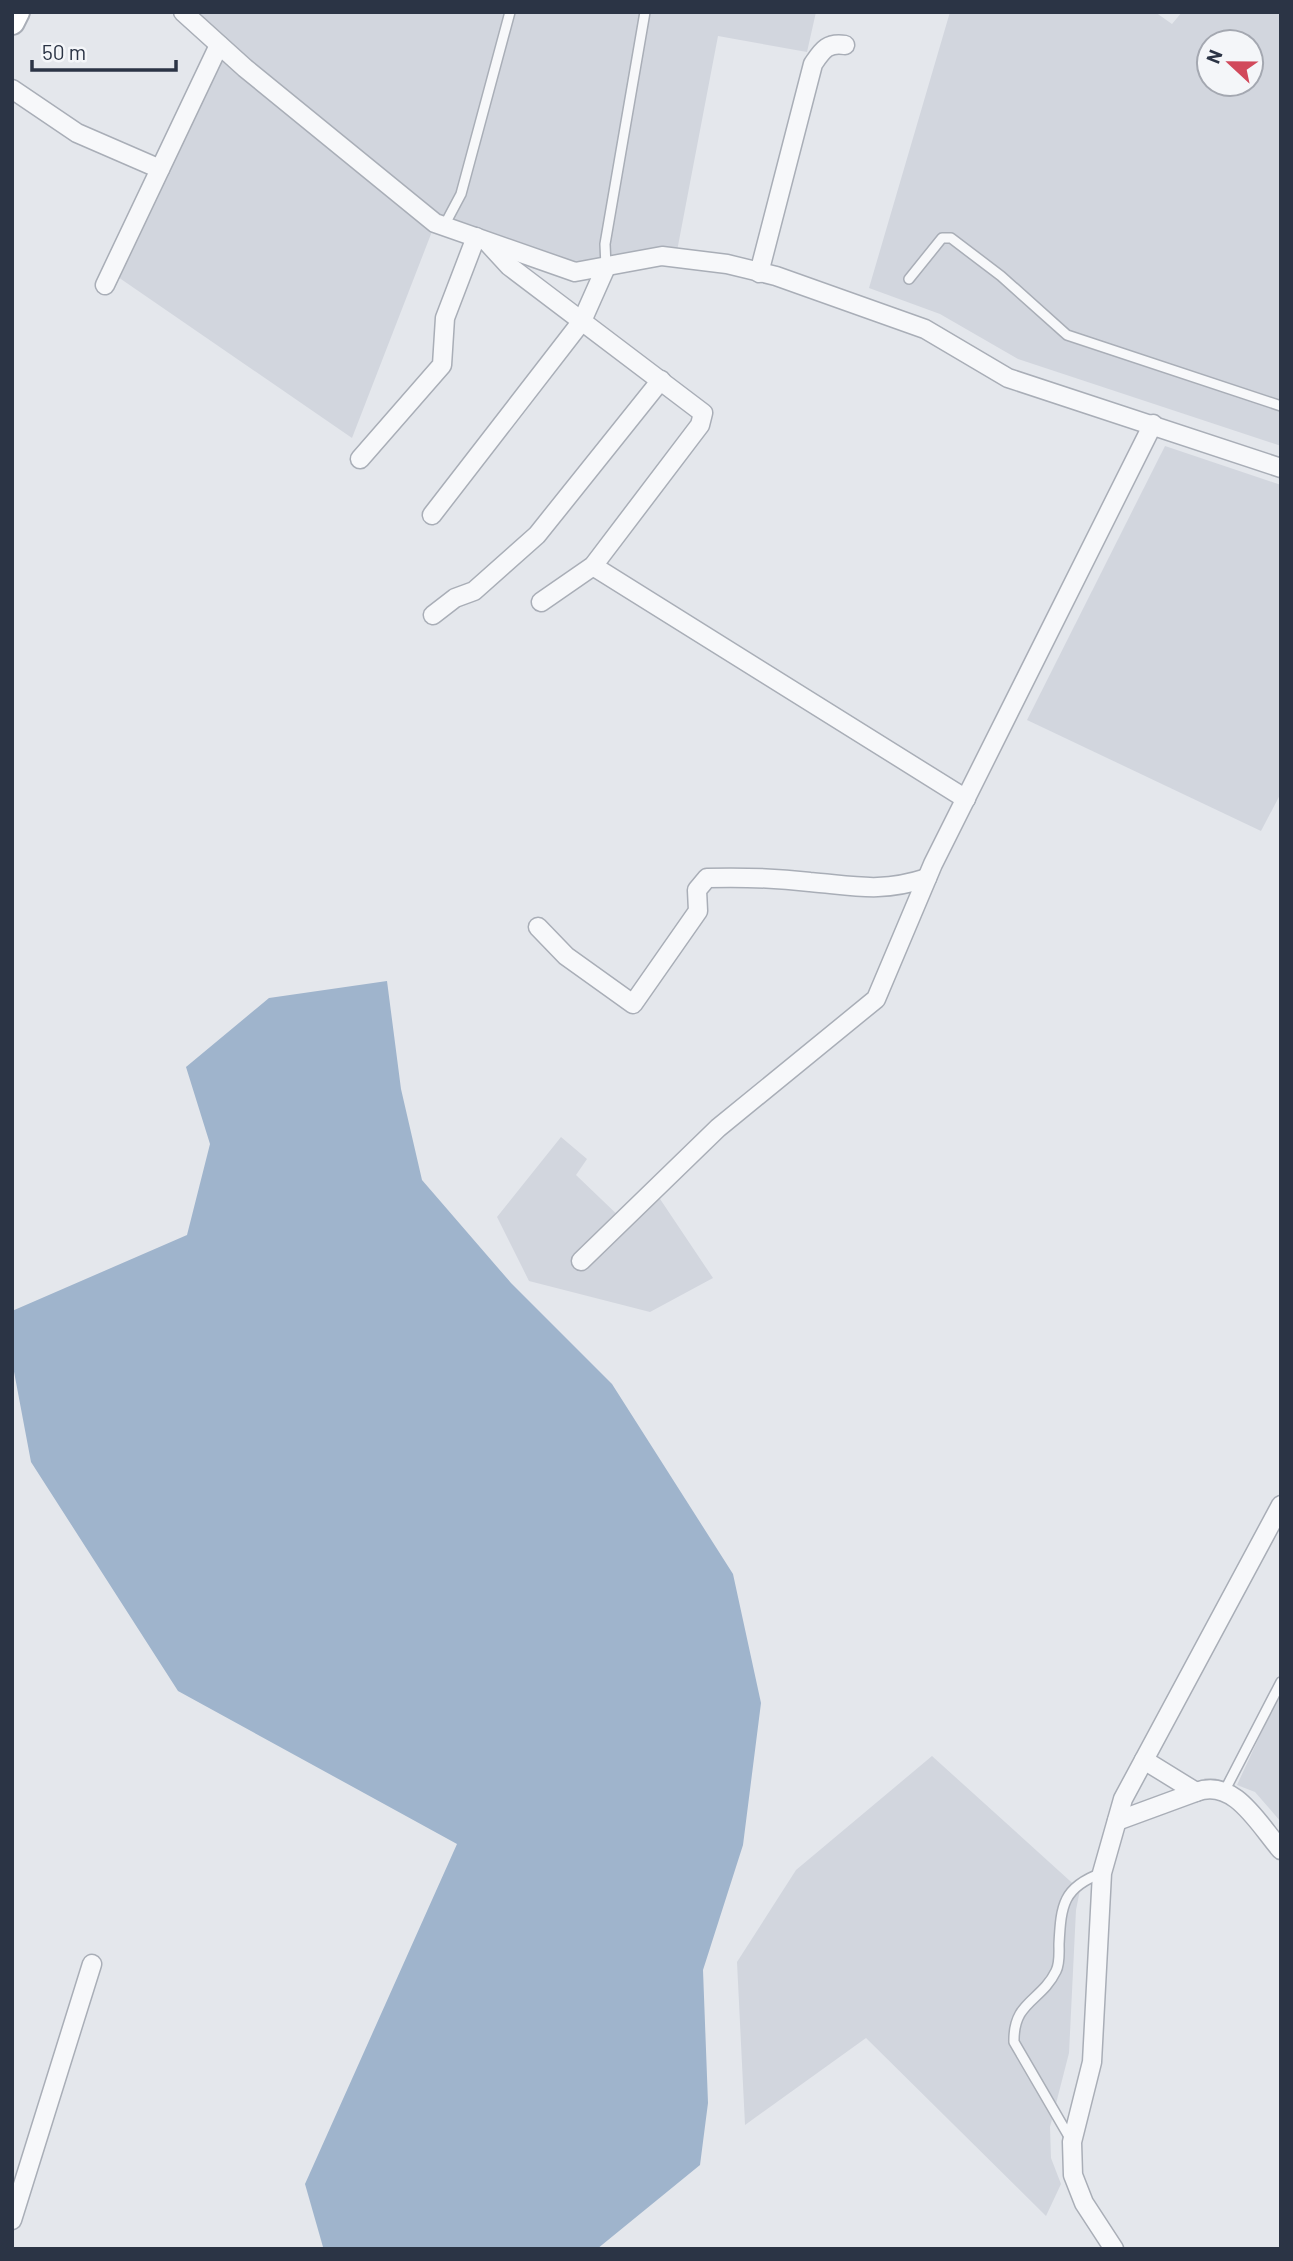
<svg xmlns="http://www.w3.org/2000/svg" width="1293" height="2261" font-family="Barlow,sans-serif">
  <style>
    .built { fill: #d2d6de; fill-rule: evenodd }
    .water { fill: #9fb4cc }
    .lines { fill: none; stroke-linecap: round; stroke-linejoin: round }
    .lane-casing { stroke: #a9aeb7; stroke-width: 12 }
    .street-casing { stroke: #a9aeb7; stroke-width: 21 }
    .secondary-casing { stroke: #a9aeb7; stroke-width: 28 }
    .lane { stroke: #f7f8fa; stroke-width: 9 }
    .street { stroke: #f7f8fa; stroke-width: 18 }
    .secondary { stroke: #fff; stroke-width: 24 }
  </style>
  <rect width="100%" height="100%" fill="#e4e7ec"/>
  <g class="built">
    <polygon points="195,12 816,12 807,52 718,36 677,251 574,263 438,216 352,438 118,277 230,44"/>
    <path d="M950,12H1155L1172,24L1182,12H1281V446L1018,359L940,314L869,288ZM1209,42H1251V84H1209Z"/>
    <polygon points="1165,446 1281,485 1281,793 1261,831 1027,720"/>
    <polygon points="561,1137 587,1159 576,1175 625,1222 656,1193 713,1278 650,1312 529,1281 497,1217"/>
    <polygon points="1281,1690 1281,1822 1255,1792 1237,1785"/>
    <polygon points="932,1756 1080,1890 1076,1910 1069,2053 1050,2127 1051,2158 1061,2184 1046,2216 866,2038 745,2125 737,1962 796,1870"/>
  </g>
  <polygon class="water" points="387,981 401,1089 422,1180 511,1283 612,1384 733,1574 761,1703 743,1845 703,1970 708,2103 700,2165 597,2249 323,2247 305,2184 457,1844 178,1691 31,1462 12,1361 12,1311 187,1235 210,1144 186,1067 269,998"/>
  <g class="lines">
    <defs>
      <g id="lane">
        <polyline points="444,226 461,194 510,12"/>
        <polyline points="606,267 605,244 645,12"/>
        <polyline points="909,279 942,238 951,238 1001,276 1067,335 1281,406"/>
        <polyline points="1225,1790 1281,1682"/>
        <path d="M1071,2140L1014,2042C1013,2001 1041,2002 1056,1971C1060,1963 1059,1953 1059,1944C1061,1905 1063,1887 1102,1873"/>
      </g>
      <g id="street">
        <polyline points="183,12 245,68 435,223 575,272 662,256 727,264 776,276 925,329 1008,378 1281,468"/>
        <polyline points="12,89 77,133 160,169"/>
        <polyline points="487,242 509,266 703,413 700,425 593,566 541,602"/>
        <path d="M759,273L813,64C822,51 827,42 845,45"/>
        <polyline points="105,285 219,45"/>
        <polyline points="360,459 442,365 445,318 476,237"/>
        <polyline points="432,515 582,321 606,267"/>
        <polyline points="593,566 966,799"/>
        <polyline points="433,615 455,598 474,591 537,535 661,380"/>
        <path d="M538,927L566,956L633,1004L698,911L697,890L707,878C741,877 775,878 810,882C856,886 880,893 927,878"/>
        <polyline points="581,1261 718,1128 876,999 933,864 1153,424"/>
        <path d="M1144,1760L1196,1792C1234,1777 1259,1825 1281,1850"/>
        <polyline points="1117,1821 1196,1792"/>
        <polyline points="12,2220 92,1964"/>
        <polyline points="1114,2249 1084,2203 1073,2175 1072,2142 1092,2062 1102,1873 1123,1799 1281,1505"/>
      </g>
      <polyline id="secondary" points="12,22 17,12"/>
    </defs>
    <use href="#lane" class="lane-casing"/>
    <use href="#street" class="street-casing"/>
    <use href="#secondary" class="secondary-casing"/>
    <use href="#lane" class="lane"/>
    <use href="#street" class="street"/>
    <use href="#secondary" class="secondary"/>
  </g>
  <rect width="1293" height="2261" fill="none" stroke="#2b3445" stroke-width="28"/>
  <g transform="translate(1230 63) rotate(292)"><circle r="33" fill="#f4f6f9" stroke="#a4a8b1" stroke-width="2"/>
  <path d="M0-5L12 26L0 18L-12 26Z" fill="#d1495b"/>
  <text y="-10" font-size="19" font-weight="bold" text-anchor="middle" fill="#2b3445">N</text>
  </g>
  <path d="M32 60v10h144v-10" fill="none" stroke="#2b3445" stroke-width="3.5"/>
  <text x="42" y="60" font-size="21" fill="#2b3445" stroke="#f4f6f9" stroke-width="5" paint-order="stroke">50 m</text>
</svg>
